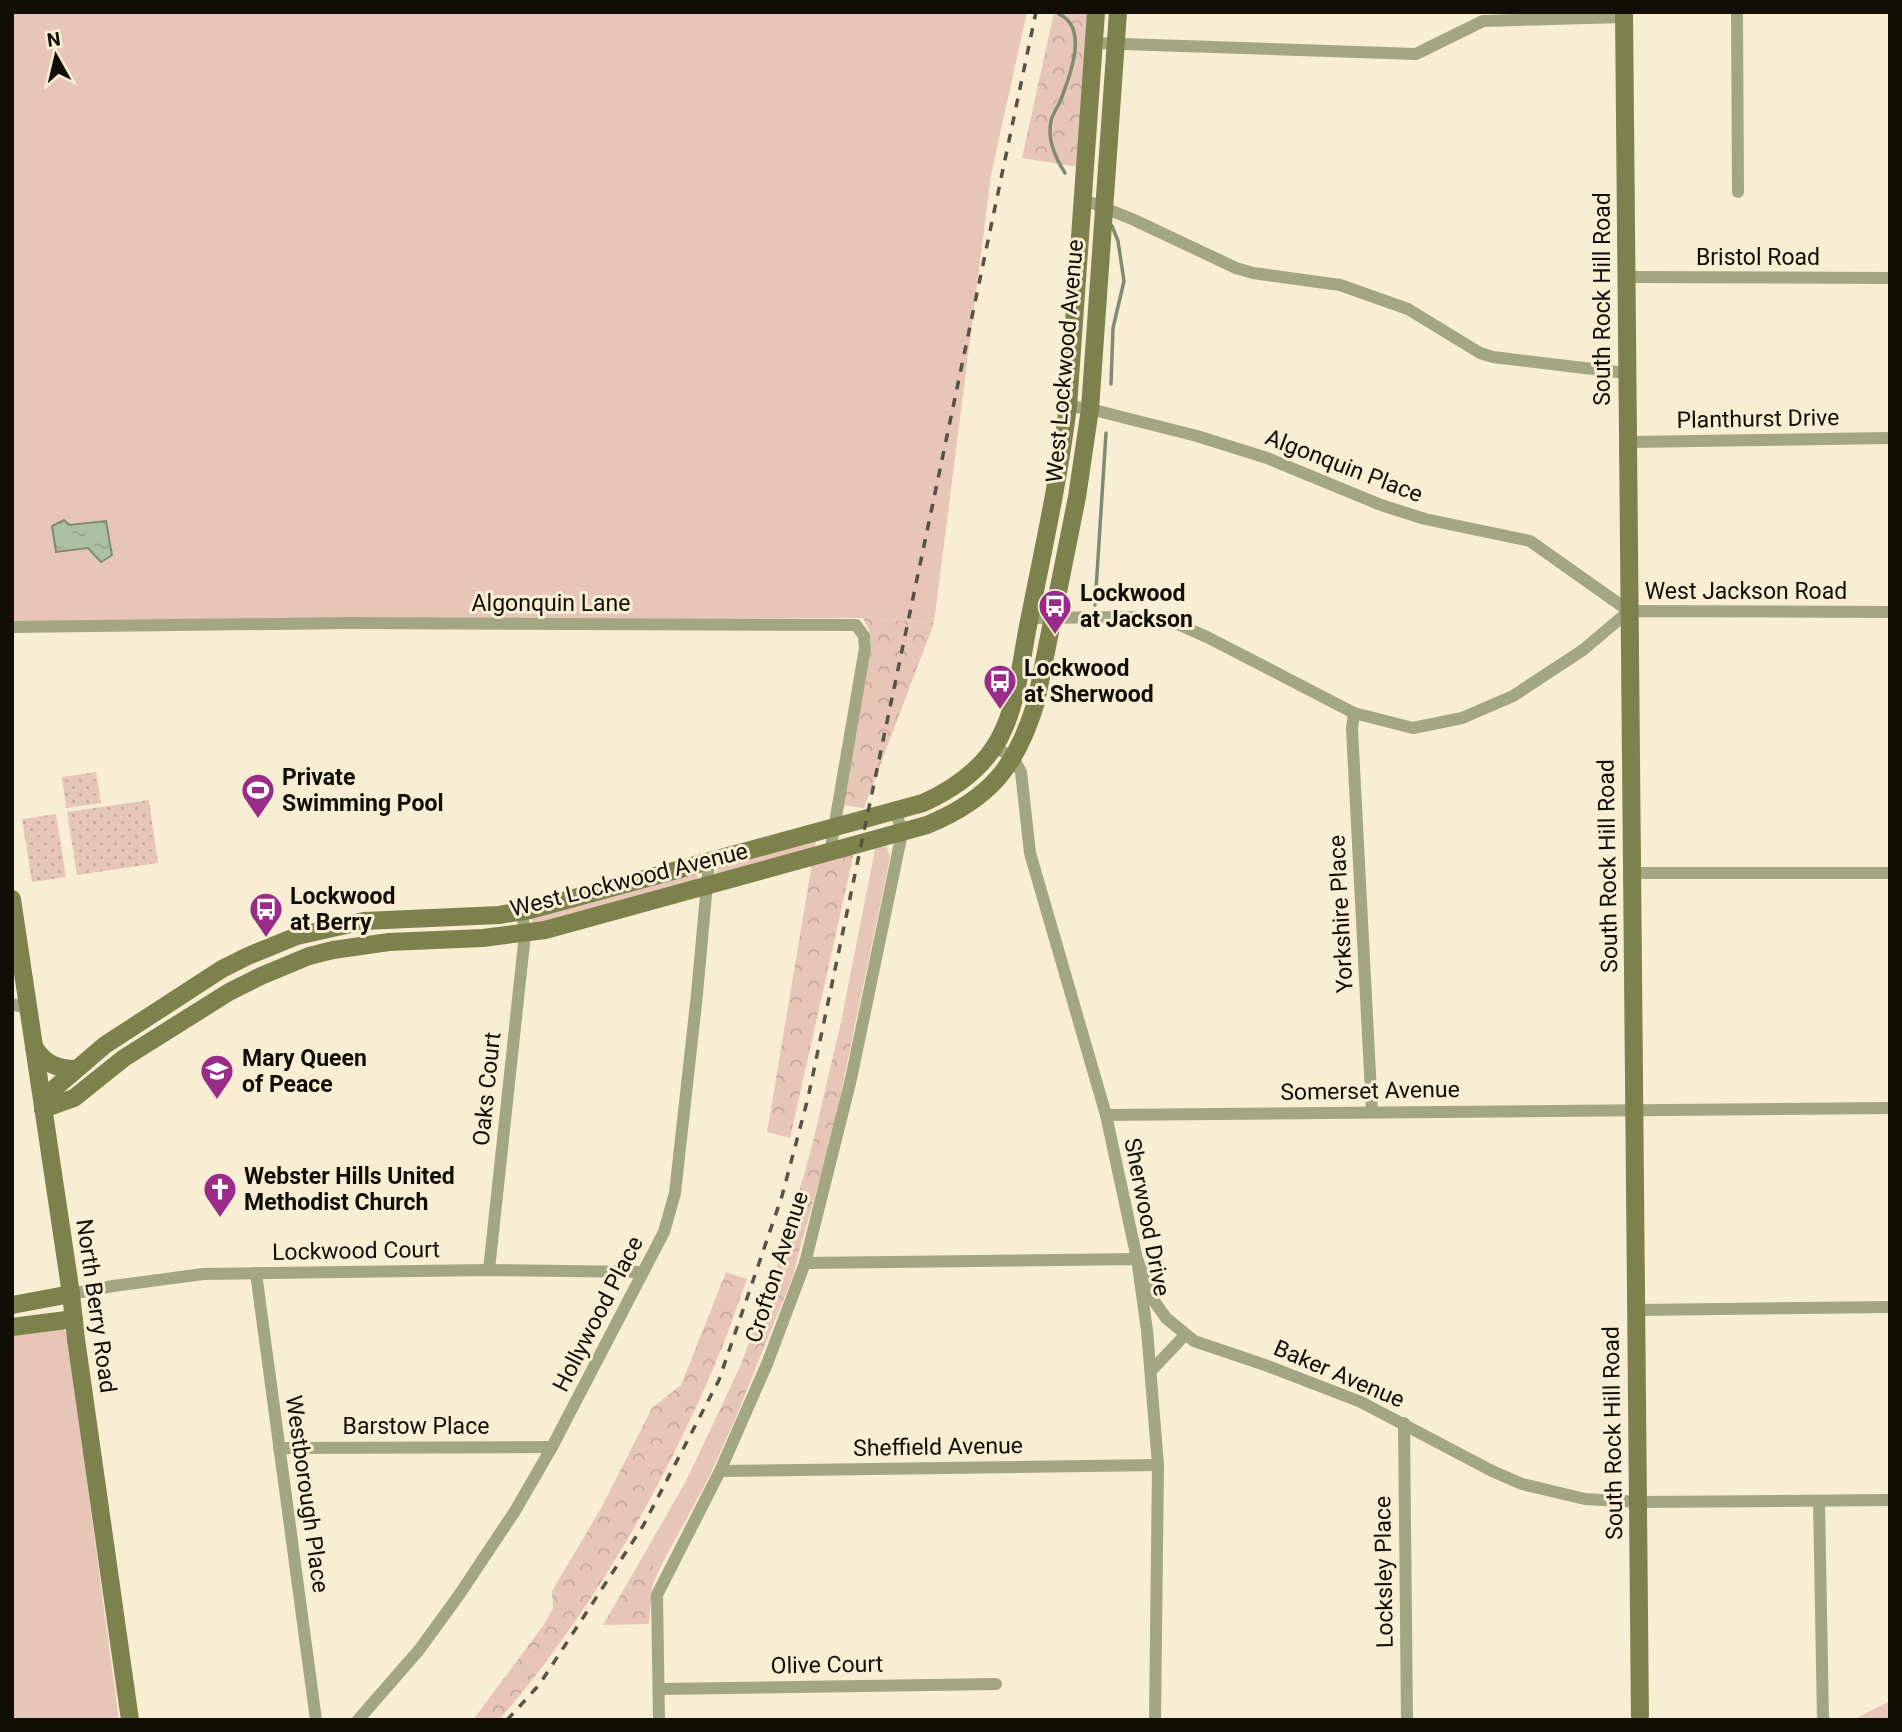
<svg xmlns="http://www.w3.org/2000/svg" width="1902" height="1732" font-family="Roboto,sans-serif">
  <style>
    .green { fill: #e7c6b8 }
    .forest { fill: url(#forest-crowns) }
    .park { fill: url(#park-dots) }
    .water { fill: url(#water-ripples); stroke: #7e8b73; stroke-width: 2 }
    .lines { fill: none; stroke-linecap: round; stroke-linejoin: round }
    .stream { stroke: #7e8b73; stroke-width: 3.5 }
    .street { stroke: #a2a683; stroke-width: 12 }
    .secondary { stroke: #7d824d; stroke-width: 18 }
    .rail { stroke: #585245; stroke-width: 3.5; stroke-dasharray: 9 9; stroke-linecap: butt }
    .labels { text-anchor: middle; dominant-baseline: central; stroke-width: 6; stroke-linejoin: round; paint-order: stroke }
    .street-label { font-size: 23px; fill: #110e06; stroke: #f8eed4 }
    .poi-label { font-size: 23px; font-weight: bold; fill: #110e06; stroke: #f8eed4; text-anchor: start }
  </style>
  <defs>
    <pattern id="forest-crowns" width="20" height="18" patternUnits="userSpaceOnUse" patternTransform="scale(1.75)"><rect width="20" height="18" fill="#e7c6b8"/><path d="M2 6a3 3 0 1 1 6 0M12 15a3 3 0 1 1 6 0" fill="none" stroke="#c5a99d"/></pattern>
    <pattern id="park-dots" width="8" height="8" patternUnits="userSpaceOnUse" patternTransform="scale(1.75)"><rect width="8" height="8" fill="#e7c6b8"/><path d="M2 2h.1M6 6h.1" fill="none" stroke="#c5a99d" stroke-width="1.8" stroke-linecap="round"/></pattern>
    <pattern id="water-ripples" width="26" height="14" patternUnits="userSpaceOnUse" patternTransform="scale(1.75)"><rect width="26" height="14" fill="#acc1a2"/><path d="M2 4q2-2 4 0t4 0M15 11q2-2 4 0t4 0" fill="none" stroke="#93a58a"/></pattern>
  </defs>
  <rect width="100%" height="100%" fill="#f8eed4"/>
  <g class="green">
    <polygon points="12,12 1027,12 991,175 934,623 863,618 208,620 12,623"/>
    <polygon points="816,841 815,849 718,875 716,872 719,866"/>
    <polygon points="879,847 887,847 890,858 856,1020 841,1022 875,849"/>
    <polygon points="695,873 698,877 697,881 534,925 532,922 532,917"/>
    <polygon points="782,1252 799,1252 793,1276 774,1275"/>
    <polygon points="63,1328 67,1334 119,1720 12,1720 12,1332"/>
    <polygon points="715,1420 734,1422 708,1479 660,1568 639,1563 685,1483"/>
  </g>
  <g class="forest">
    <polygon points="1054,12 1090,12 1079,167 1022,158"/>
    <polygon points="863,618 934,623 864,808 842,805 871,643 869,630"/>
    <polygon points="854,853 790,1138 767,1132 812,863"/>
    <polygon points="856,1020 833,1132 799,1252 782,1252 812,1146 841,1022"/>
    <path d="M726,1272L747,1279C736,1309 726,1340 713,1369C659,1495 589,1616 499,1720H473L543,1626L553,1608L552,1591L600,1510L652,1408L681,1385Z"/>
    <polygon points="774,1275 793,1276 734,1422 715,1420 741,1364"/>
    <polygon points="639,1563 660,1568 652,1587 649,1624 603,1625"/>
    <polygon points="1890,1701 1888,1720 1853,1720"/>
  </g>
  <g class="park">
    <polygon points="96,772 101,803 66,808 62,777"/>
    <polygon points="149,800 158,863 77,875 67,812"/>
    <polygon points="56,814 66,877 32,882 22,819"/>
  </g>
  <polygon class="water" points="64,520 69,525 106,521 112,555 101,562 88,548 56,552 52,526"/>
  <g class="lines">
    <g class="stream">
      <path d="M1059,14C1090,28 1069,78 1060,102C1057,108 1052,115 1051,121C1047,139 1056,159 1065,173"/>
      <polyline points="1111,384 1113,328 1124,281 1118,241 1112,226"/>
      <polyline points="1095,605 1106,433"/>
    </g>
    <g class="street">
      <polyline points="1737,12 1738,192"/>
      <polyline points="1094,43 1416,54 1483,21 1624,17"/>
      <polyline points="1082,199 1132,219 1236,268 1253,273 1340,285 1408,309 1480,353 1493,357 1626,373"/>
      <polyline points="1626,277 1890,278"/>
      <polyline points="1068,406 1090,409 1197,436 1267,458 1381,505 1425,519 1530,541 1629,611"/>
      <polyline points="1628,442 1890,438"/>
      <polyline points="1030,618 1129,617 1175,623 1207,637 1354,713 1413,728 1462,718 1513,696 1583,650 1629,611 1890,612"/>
      <polyline points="12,627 349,623 856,625 864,636 865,648 830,852"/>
      <polyline points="1354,713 1352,729 1372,1112"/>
      <polyline points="994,746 1013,758 1021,772 1030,853 1106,1115 1137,1259 1147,1330 1158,1465 1155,1720"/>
      <polyline points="1633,873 1890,873"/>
      <polyline points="12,1004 28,1009"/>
      <polyline points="1106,1115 1890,1108"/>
      <polyline points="805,1263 1137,1259 1154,1301 1166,1318 1194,1341 1265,1365 1361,1402 1492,1471 1522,1484 1585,1499 1639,1502 1890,1500"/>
      <polyline points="489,1270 525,934 522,911"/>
      <polyline points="256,1273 316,1720"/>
      <polyline points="71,1294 113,1286 203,1274 489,1270 643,1272"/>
      <polyline points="1637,1310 1890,1307"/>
      <polyline points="1151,1371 1185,1335"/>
      <polyline points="1404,1423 1407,1720"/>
      <polyline points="279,1448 552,1447"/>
      <polyline points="720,1471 1158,1465"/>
      <polyline points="1819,1501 1823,1720"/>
      <polyline points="659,1689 996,1684"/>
      <polyline points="358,1720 419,1650 459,1595 515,1511 552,1447 664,1232 675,1193 697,994 709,862"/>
      <polyline points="659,1720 657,1595 720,1471 767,1364 805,1263 851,1079 902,833 896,811"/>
    </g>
    <g class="secondary">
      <polyline points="1624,12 1640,1720"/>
      <polyline points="12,899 71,1294 76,1339 130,1720"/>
      <path d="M34,1047C45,1064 57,1069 76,1069"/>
      <path d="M43,1109L74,1098L124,1058L229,992L261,976L309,956L333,950L389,942L483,938L545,930L927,825C990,799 1017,766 1036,702L1077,497L1090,409L1118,12"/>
      <path d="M43,1109L56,1087L105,1045L222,969L248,956L297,936L364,921L499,915L530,910L923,803C954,789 982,770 999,739C1018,704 1021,659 1029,621C1043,550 1059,479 1068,406L1096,12"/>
      <polyline points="12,1305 71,1294"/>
      <polyline points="12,1327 74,1319"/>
    </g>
    <polyline class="rail" points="507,1720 539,1685 643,1526 719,1380 782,1196 808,1098 1036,12"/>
  </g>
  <defs>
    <symbol id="bus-pin" viewBox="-11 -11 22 30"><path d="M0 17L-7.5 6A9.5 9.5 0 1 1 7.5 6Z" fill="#9a2b89" stroke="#f8eed4"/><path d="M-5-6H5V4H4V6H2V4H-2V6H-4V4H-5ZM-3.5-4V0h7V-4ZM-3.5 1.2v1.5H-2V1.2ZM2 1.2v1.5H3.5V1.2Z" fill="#fff"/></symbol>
    <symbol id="stadium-pin" viewBox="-11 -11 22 30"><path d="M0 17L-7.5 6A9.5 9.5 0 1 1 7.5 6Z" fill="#9a2b89" stroke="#f8eed4"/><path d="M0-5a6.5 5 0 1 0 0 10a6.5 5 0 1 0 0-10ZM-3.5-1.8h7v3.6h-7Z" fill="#fff"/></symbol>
    <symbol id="school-pin" viewBox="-11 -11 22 30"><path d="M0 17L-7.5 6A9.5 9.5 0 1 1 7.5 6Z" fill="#9a2b89" stroke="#f8eed4"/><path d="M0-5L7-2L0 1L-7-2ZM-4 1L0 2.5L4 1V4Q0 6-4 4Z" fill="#fff"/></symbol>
    <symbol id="church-pin" viewBox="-11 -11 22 30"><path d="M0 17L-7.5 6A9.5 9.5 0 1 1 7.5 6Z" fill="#9a2b89" stroke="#f8eed4"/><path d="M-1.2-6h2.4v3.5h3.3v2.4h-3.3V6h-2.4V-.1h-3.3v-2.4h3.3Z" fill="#fff"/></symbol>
  </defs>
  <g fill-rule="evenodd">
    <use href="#bus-pin" x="1036" y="587" width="38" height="52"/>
    <use href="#bus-pin" x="981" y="662" width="38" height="52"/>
    <use href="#stadium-pin" x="239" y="771" width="38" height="52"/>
    <use href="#bus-pin" x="247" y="890" width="38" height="52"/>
    <use href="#school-pin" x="198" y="1052" width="38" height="52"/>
    <use href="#church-pin" x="201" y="1170" width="38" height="52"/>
  </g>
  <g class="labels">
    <g class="street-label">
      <text x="1758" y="257">Bristol Road</text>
      <text transform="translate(1602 299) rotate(-90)">South Rock Hill Road</text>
      <text transform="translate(1065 361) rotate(-85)">West Lockwood Avenue</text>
      <text transform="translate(1758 419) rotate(-1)">Planthurst Drive</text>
      <text transform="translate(1344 466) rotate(21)">Algonquin Place</text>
      <text x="1746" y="591">West Jackson Road</text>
      <text x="551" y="603">Algonquin Lane</text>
      <text transform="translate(1608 866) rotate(-91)">South Rock Hill Road</text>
      <text transform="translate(629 880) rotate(-14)">West Lockwood Avenue</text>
      <text transform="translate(1341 914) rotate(-93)">Yorkshire Place</text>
      <text transform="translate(487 1089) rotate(-84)">Oaks Court</text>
      <text transform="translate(1370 1091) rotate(-1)">Somerset Avenue</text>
      <text transform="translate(1147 1217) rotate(79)">Sherwood Drive</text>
      <text transform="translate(356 1251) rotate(-1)">Lockwood Court</text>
      <text transform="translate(777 1267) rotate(-72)">Crofton Avenue</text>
      <text transform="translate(96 1306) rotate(82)">North Berry Road</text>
      <text transform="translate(598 1314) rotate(-63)">Hollywood Place</text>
      <text transform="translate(1339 1374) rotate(23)">Baker Avenue</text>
      <text x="416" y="1426">Barstow Place</text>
      <text transform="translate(1613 1433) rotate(-91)">South Rock Hill Road</text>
      <text transform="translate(938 1447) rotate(-1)">Sheffield Avenue</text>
      <text transform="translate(307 1494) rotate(82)">Westborough Place</text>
      <text transform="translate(1384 1572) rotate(-91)">Locksley Place</text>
      <text transform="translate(827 1665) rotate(-1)">Olive Court</text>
    </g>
    <g class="poi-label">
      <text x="1080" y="593">Lockwood<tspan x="1080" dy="26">at Jackson</tspan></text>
      <text x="1024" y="668">Lockwood<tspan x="1024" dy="26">at Sherwood</tspan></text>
      <text x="282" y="777">Private<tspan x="282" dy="26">Swimming Pool</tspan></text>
      <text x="290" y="896">Lockwood<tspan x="290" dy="26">at Berry</tspan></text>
      <text x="242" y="1058">Mary Queen<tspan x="242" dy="26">of Peace</tspan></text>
      <text x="244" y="1176">Webster Hills United<tspan x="244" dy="26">Methodist Church</tspan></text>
    </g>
  </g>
  <rect width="1902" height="1732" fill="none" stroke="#110e06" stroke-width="28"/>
  <g transform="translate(56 56) rotate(352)" stroke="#f8eed4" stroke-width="5" paint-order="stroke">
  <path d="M0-5L12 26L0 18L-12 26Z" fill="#110e06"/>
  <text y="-10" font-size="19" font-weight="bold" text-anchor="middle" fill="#110e06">N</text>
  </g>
</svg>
